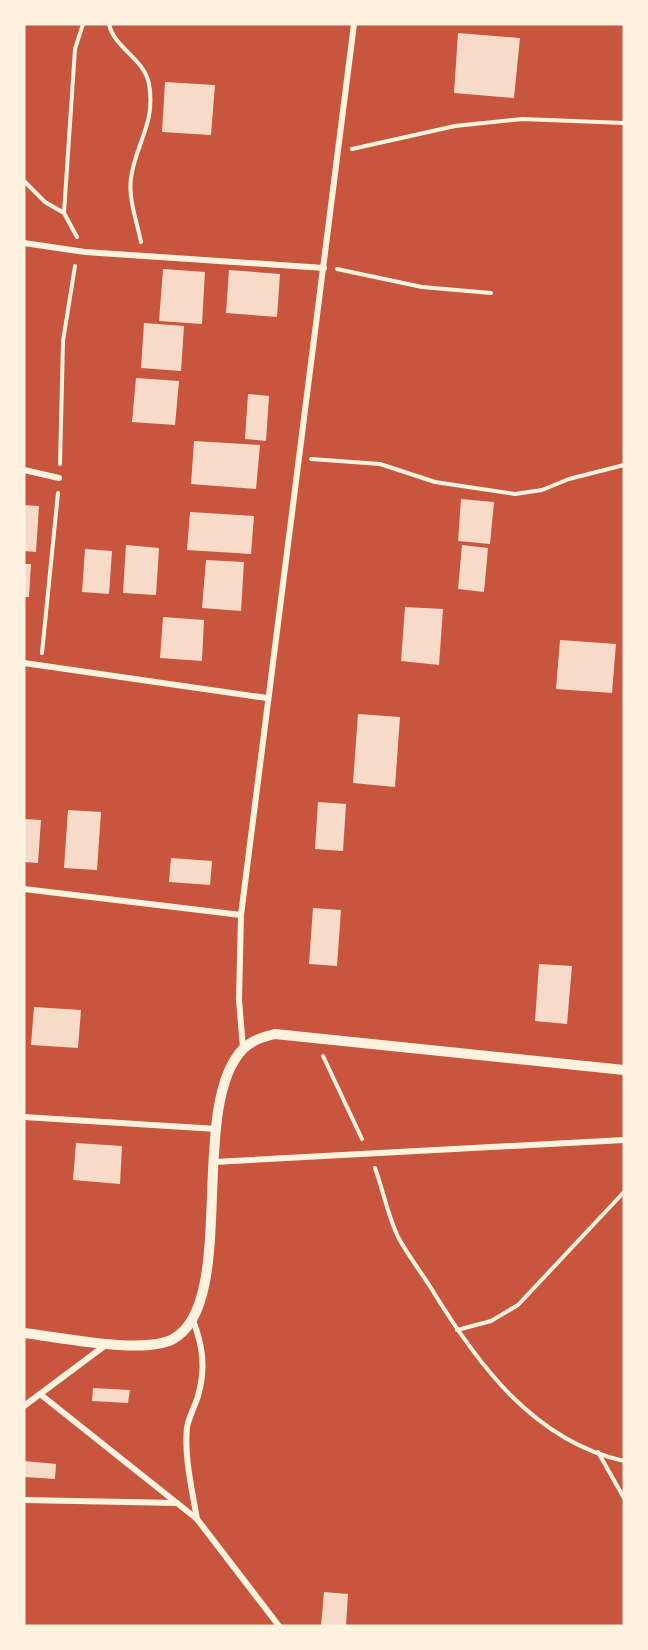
<svg xmlns="http://www.w3.org/2000/svg" width="648" height="1650" font-family="Ubuntu,sans-serif">
  <style>
    .building { fill: #f7dbc8 }
    .lines { fill: none; stroke-linecap: round; stroke-linejoin: round }
    .path { stroke: #fff3e0; stroke-width: 4 }
    .minor { stroke: #fff3e0; stroke-width: 6 }
    .tertiary { stroke: #fff3e0; stroke-width: 10 }
  </style>
  <rect width="100%" height="100%" fill="#c8553d"/>
  <g class="building">
    <polygon points="458,33 520,38 514,98 454,93"/>
    <polygon points="165,82 215,85 211,135 162,132"/>
    <polygon points="163,269 205,272 202,324 159,321"/>
    <polygon points="229,270 280,274 277,317 226,313"/>
    <polygon points="144,323 184,326 181,371 141,368"/>
    <polygon points="136,378 179,381 175,425 132,422"/>
    <polygon points="248,394 269,396 266,441 245,439"/>
    <polygon points="194,441 260,445 256,489 191,484"/>
    <polygon points="461,499 494,502 490,544 458,541"/>
    <polygon points="24,505 39,506 36,552 24,551"/>
    <polygon points="190,512 254,516 251,554 187,550"/>
    <polygon points="126,545 159,548 156,595 123,593"/>
    <polygon points="462,545 488,548 484,592 458,589"/>
    <polygon points="85,549 112,551 109,594 82,592"/>
    <polygon points="206,560 244,562 241,611 202,608"/>
    <polygon points="24,564 31,564 29,597 24,597"/>
    <polygon points="405,607 443,609 439,665 401,661"/>
    <polygon points="163,617 204,620 202,661 160,658"/>
    <polygon points="560,640 616,644 612,693 556,689"/>
    <polygon points="358,714 400,717 395,787 353,783"/>
    <polygon points="318,802 346,804 343,851 315,849"/>
    <polygon points="68,810 101,812 97,870 64,868"/>
    <polygon points="24,819 41,820 38,863 24,862"/>
    <polygon points="171,858 212,861 210,885 169,882"/>
    <polygon points="313,908 341,910 337,966 309,964"/>
    <polygon points="539,964 572,966 567,1024 535,1021"/>
    <polygon points="34,1007 81,1010 78,1048 31,1045"/>
    <polygon points="76,1143 122,1146 120,1184 73,1180"/>
    <polygon points="93,1388 130,1390 128,1403 92,1401"/>
    <polygon points="24,1461 56,1464 55,1479 24,1477"/>
    <polygon points="324,1592 348,1594 346,1626 321,1626"/>
  </g>
  <g class="lines">
    <g class="path">
      <path d="M109,24C114,48 144,58 149,84C156,124 136,142 131,178C128,198 137,222 141,242"/>
      <polyline points="352,149 455,126 522,119 624,123"/>
      <polyline points="24,181 45,202 64,213"/>
      <polyline points="77,237 64,213 75,49 83,24"/>
      <polyline points="337,269 422,287 491,293"/>
      <polyline points="311,459 380,464 435,482 515,494 542,490 569,479 624,465"/>
      <polyline points="60,464 63,341 75,266"/>
      <polyline points="42,653 58,493"/>
      <polyline points="323,1056 362,1139"/>
      <path d="M375,1168C383,1190 388,1216 398,1237C408,1255 420,1271 431,1288C476,1362 533,1441 624,1461"/>
      <polyline points="457,1330 491,1321 518,1305 624,1192"/>
      <polyline points="598,1452 624,1498"/>
    </g>
    <g class="minor">
      <polyline points="24,243 85,252 324,268"/>
      <polyline points="24,470 59,478"/>
      <polyline points="24,663 267,698"/>
      <polyline points="24,889 241,915"/>
      <polyline points="243,1048 239,1000 241,915 354,24"/>
      <polyline points="24,1117 217,1129"/>
      <polyline points="214,1162 624,1140"/>
      <path d="M193,1320C203,1347 206,1368 198,1396C195,1406 189,1417 187,1427C184,1457 192,1489 197,1519"/>
      <polyline points="40,1394 197,1519 279,1626"/>
      <polyline points="24,1406 107,1344"/>
      <polyline points="24,1500 177,1503"/>
    </g>
    <path class="tertiary" d="M24,1333C59,1337 144,1355 173,1339C239,1304 187,1106 243,1049C252,1040 263,1037 275,1034L624,1070"/>
  </g>
  <rect width="648" height="1650" fill="none" stroke="#fff3e0" stroke-width="51"/>
</svg>
